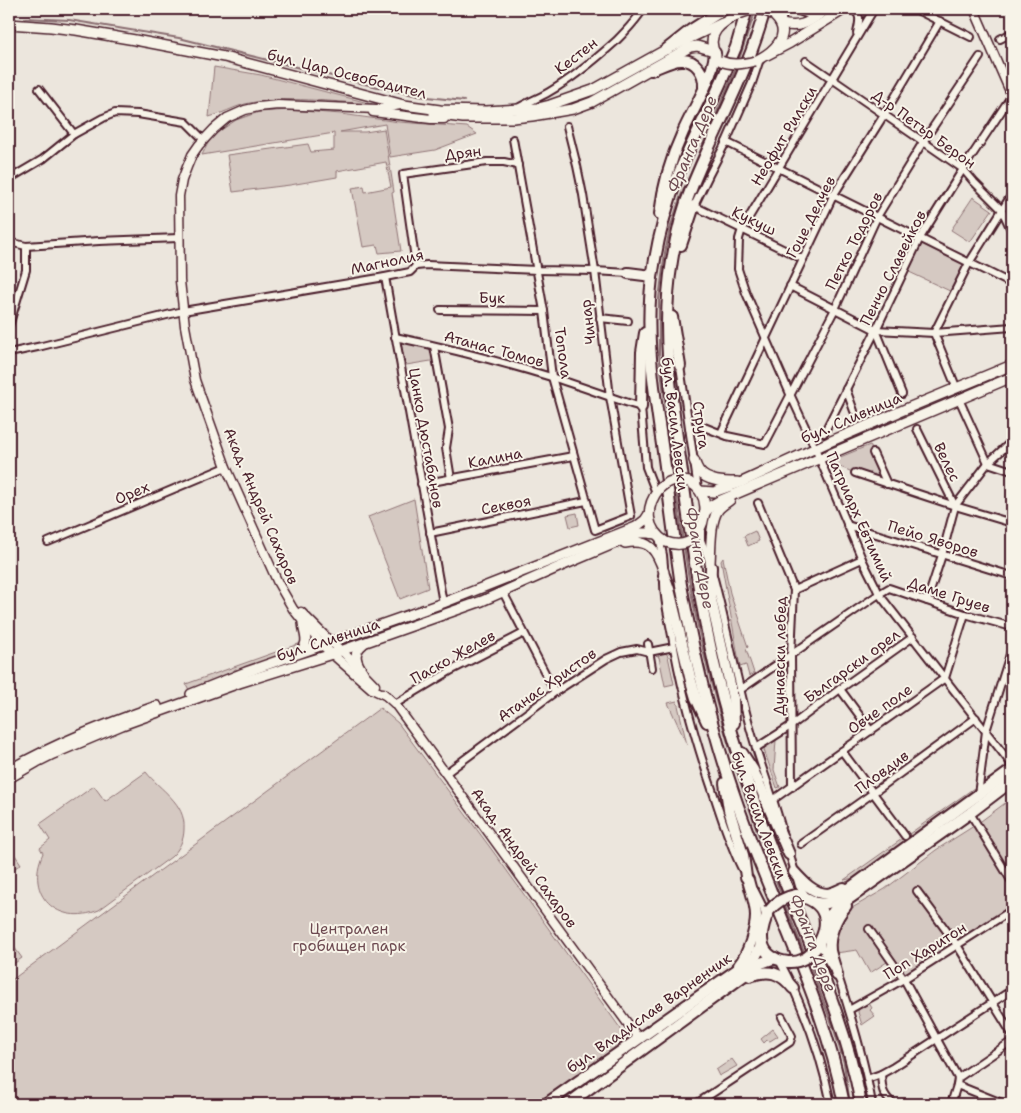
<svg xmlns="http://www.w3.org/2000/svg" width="1021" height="1113" font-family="'Shantell Sans',sans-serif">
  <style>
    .green { fill: #d5c9c2; stroke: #907476 }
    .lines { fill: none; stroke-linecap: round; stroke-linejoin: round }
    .stream { stroke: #896c6f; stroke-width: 2 }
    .minor-casing { stroke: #4a1f2b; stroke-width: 10 }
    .tertiary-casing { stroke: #4a1f2b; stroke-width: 11 }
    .secondary-casing { stroke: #4a1f2b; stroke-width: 12 }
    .primary-casing { stroke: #4a1f2b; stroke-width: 14 }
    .trunk-casing { stroke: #4a1f2b; stroke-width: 14 }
    .minor { stroke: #f7f3e8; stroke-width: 6 }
    .tertiary { stroke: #f7f3e8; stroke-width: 8 }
    .secondary { stroke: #f7f3e8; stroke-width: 9 }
    .primary { stroke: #f7f3e8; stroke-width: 10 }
    .trunk { stroke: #f7f3e8; stroke-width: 10 }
    .secondary-bridge-casing { stroke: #4a1f2b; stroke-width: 12; stroke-linecap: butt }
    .primary-bridge-casing { stroke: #4a1f2b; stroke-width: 14; stroke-linecap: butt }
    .secondary-bridge { stroke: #f7f3e8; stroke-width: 9 }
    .primary-bridge { stroke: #f7f3e8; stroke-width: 10 }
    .labels { text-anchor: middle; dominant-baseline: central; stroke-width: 4; stroke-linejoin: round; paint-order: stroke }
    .street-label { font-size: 15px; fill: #4a1f2b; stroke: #f7f3e8 }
    .park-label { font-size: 15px; fill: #6d4a51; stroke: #f7f3e8 }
    .water-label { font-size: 16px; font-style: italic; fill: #6f4c53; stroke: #f7f3e8 }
  </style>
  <rect width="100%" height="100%" fill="#ece6dd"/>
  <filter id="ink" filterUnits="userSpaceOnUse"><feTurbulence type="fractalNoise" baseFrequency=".02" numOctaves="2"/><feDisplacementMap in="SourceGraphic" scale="10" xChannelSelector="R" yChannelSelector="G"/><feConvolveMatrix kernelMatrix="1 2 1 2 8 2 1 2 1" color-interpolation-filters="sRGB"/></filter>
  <g filter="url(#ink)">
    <g class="green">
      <path d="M214,67L261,75L372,104C332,102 285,95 245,104C233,107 222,114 209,117Z"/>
      <polygon points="289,110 341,114 399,122 467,127 477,134 435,150 390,157 385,124 340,132 365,132 384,129 394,192 392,193 401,251 379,253 377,245 363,247 352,188 364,186 365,192 391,187 386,162 337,171 337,177 290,185 233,192 227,155 308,144 311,152 334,150 334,133 202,155 211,137 236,120 259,112"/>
      <polygon points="973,197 992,210 970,242 951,230"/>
      <polygon points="921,243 965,265 952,292 907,271"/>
      <polygon points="395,338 434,346 437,360 400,366"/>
      <polygon points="1012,368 1012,374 863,437 861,435 909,413"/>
      <polygon points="870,445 887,484 855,473 828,462"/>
      <polygon points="414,499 428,588 400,599 368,517"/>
      <polygon points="577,513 579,525 570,527 567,515"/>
      <polygon points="755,531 759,541 748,546 744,536"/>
      <polygon points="723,558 730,593 748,647 746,649 754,673 749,676 746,665 740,667 721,561"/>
      <polygon points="536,567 539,575 356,646 353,634"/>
      <polygon points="304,642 304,649 246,672 235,669 232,674 189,690 186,684"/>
      <polygon points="663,652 666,653 668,656 674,684 665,686 659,657 658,657 660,653"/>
      <polygon points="677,701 687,745 668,703"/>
      <polygon points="380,708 398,723 492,850 628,1039 538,1104 9,1104 9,982"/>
      <polygon points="776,740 774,770 780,787 777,788 764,750 765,747"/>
      <path d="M146,772C160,790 186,803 184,829C184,840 179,850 171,857L99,910C58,927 24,895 43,853L40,848L50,840L40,824L94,786L105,801Z"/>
      <polygon points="974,788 969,800 860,877 844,880"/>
      <polygon points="1012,798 1012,910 904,979 890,960 870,973 857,950 836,953 835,944 839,927 845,916 852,908 885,889 936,850 977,824"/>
      <polygon points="9,846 21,864 9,872"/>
      <polygon points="9,940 22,958 9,967"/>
      <polygon points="867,1000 872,1008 870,1010 875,1016 862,1025 858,1012 860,1004"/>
      <polygon points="773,1029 778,1036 770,1041 767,1040 764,1043 761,1039"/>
      <polygon points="732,1059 737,1066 719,1076 716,1070"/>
    </g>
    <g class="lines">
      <g class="stream">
        <polyline points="25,18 69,20 179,38 360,83 418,96 464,101"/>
        <polyline points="738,62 755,12"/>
        <polyline points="674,476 659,353 659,299 665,253 670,229 680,198 737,66"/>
        <polyline points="675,483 683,541"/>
        <path d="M684,545C700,666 737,783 782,896"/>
        <polyline points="784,903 805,954"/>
        <polyline points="808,961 834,1029 844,1063 850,1104"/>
      </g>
      <defs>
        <g id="minor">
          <path d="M850,9C863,13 859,23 857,33"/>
          <polyline points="874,9 742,229 739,239 738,269 746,293 790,394 815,448 862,559 875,585 879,594 1012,765"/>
          <polyline points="915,9 971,37"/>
          <polyline points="1000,39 1012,33"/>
          <polyline points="762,58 759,62 752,83 726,142 709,175 694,206 803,259"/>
          <polyline points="806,61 963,169 974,182 1002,210 1012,232"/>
          <polyline points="39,89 74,134"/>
          <path d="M518,108C528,102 539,98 549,92C573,78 595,60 616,41C626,31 636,21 643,9"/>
          <polyline points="513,139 544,311 552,377 595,530 631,516 610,397 595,271 583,195 577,166 567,126"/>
          <polyline points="726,142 1012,284"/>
          <polyline points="9,179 43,159 74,134 103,118 115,113 138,114 186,122 204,140"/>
          <polyline points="9,242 26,246 99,241 179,238"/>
          <polyline points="416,266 403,174 487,162 504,162 518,165"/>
          <polyline points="385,277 443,603"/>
          <polyline points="790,286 876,330 934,333 1012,327"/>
          <polyline points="440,310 544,311"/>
          <polyline points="600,318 628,321"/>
          <polyline points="9,326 26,270 26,246"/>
          <polyline points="876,330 902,394"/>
          <polyline points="934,333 969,263 1012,194"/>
          <polyline points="934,333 957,389"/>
          <path d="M395,337C448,348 499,361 551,377C581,386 611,398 641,407L646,467L656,493"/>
          <polyline points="434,346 449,429 446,448 451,479"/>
          <polyline points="9,353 42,346 183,311 385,277 410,272 416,266 427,265 537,270 595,271 628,273"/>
          <polyline points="680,366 698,489"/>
          <polyline points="846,389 854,411"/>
          <polyline points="959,399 988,463 1012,471"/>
          <polyline points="689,427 704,427 727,436 765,444 835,309 877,217 923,142 980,57"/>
          <polyline points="917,429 955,506"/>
          <polyline points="721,433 833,196 884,115 940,21"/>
          <polyline points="824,433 876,330 920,238 963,169 1012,95"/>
          <polyline points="873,453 887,484"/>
          <polyline points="855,473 955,506 1012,523"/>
          <polyline points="421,484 573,456"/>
          <polyline points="758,503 794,590 791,655 792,787"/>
          <polyline points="847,525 1012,576"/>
          <polyline points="701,530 701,540 709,561"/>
          <polyline points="430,533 586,501"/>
          <polyline points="659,537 663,555 664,566"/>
          <polyline points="48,542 226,467"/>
          <path d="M713,575C726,623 735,672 748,720C757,756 771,790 781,826"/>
          <path d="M664,583C664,601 669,619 672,636C681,690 696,743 714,795C722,820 730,845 742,869"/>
          <polyline points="794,590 862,559"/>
          <polyline points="503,592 555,692"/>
          <polyline points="927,601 942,555 955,506 988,463 1012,441"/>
          <polyline points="648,644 652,668"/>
          <polyline points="1003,679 1012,682"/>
          <polyline points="840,689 871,731"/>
          <polyline points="740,690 879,594 889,588 965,614 1012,627"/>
          <polyline points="395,704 452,670 524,633"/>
          <polyline points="756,748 792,725 840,689 913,637"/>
          <polyline points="842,751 905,836"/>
          <polyline points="446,773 555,692 606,659 621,652 637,649 649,652 674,647"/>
          <polyline points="978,795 986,731 1012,648"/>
          <polyline points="774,799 945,678 965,614"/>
          <polyline points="970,813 1012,882"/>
          <polyline points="801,844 873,793 976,718"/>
          <polyline points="789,852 799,886 806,896"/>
          <polyline points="755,891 763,907 765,916"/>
          <polyline points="917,891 957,945 1012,1034"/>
          <polyline points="869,929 904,979 958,1078 957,1085 1004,1104"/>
          <path d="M821,941C822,959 834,966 840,982C853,1022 865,1062 872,1104"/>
          <path d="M779,960C803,1005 821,1054 831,1104"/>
          <polyline points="849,1010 904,979 1012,910"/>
          <path d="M881,1074C882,1089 882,1094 893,1104"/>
          <polyline points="958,1078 1012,1041"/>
          <polyline points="867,1079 881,1074 892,1068 1012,990"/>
          <polyline points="696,1104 790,1042 792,1036 782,1017"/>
          <polyline points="951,1104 957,1085"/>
        </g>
        <g id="tertiary">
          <polyline points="974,9 1012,96"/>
          <polyline points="373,112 431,119 444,119"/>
          <polyline points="301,612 331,642 342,651 375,685"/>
          <polyline points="383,693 395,704 639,1039"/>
          <polyline points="385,695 372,689 322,645 293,609 278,583 226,467 195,380 185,326 180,281 179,196 182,180 187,167 192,155 199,145 214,129 227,118 245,110 258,107 278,105 377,109 401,105"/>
        </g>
        <g id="secondary">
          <polyline points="9,24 51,27 76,30 135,40 224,57 404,105 440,110 486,111 538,108 550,105 593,90 667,49 722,23"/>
          <path d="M781,24C804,29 809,21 827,9"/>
          <path d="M716,55C704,34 722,22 739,14"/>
          <polyline points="767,55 790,43 845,9"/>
          <path d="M755,61C772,53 794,35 775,17"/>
          <polyline points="434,114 463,118 513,118 532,116 573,109 592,102 690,47 697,46 714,51"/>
          <path d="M694,460C695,463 697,468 699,471C707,482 725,482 737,482"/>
          <path d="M689,482C710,493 708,518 696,536"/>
          <path d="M659,489C645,507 645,529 666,542"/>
          <polyline points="700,491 714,492 742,482 829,442 908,408 1012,365"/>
          <polyline points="704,514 712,505 719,501 1012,377"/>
          <path d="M625,543C650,538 657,551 664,572"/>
          <path d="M710,563C711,548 710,522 718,510C721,506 726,503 730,500"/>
          <path d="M363,644C352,653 356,662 363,672"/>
          <path d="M301,652C310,641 304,635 303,623"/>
          <polyline points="191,694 246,672 443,603 636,527 645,520 649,514"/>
          <path d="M9,770C56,743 106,724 157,706"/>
          <polyline points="9,778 37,762 53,754 122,725 239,683 332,654 482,601 559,567 639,533 648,533 656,534"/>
        </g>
        <g id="primary">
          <path d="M794,872C803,882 814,894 828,894C834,893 839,890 844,888"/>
          <path d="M796,895C827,902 832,922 816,948"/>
          <polyline points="817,903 824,904 831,902 1012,770"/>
          <path d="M769,911C758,934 757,958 788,962"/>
          <polyline points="825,924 830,916 836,908 970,813 1012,781"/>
          <path d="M739,965C748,955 756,929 756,916C756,904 751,892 748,880"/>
          <path d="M837,975C835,967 832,959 830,951C828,936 836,917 846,906"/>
          <path d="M750,976C769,969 780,972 793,988"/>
          <polyline points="546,1104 755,957 760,948 761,940"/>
          <polyline points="568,1104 761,963 775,958"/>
        </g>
        <g id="trunk">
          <path d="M747,9L736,47L730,61C715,100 693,137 678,176C667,205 659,234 654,265C642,331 656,400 665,466C670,505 675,545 681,585C696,665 715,745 744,822C778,916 825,1006 844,1104"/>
          <path d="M765,9C749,70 717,125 693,184C683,208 676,235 672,261C660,331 672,403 682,472C689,525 696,578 707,631C720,696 739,761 762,824C796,917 843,1006 861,1104"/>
          <polyline points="799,9 807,12 826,9"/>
          <polyline points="735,15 736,9"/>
          <polyline points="780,21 781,9"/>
          <polyline points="667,49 691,30 718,13 723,9"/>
          <path d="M651,70C660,67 671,60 681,60C696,59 705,74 704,87"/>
          <path d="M660,214C663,186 671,158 683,132C694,107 712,81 715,53"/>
          <polyline points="681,245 694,206"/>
          <polyline points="628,273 652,276"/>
          <polyline points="672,317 680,366"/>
          <polyline points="641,407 642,352 645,333"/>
          <polyline points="711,567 710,595 733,698 734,723"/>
          <polyline points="664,575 669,589 691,681 696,698 707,722"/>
          <polyline points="742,753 753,770 789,854"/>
          <polyline points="725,783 729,810 743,855 746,877"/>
        </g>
      </defs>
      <use href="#minor" class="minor-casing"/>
      <use href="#tertiary" class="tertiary-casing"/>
      <use href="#secondary" class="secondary-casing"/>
      <use href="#primary" class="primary-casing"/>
      <use href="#trunk" class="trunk-casing"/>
      <use href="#minor" class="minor"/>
      <use href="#tertiary" class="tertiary"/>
      <use href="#secondary" class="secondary"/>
      <use href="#primary" class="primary"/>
      <use href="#trunk" class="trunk"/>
      <defs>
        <g id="secondary-bridge">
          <path d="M739,14C750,9 761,7 772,14"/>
          <path d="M721,61C732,66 744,64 755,61"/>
          <path d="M659,489C669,479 676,479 689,482"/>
          <path d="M666,542C677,546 688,545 696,536"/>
        </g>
        <g id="primary-bridge">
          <path d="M769,911C776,902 784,897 796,895"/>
          <path d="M788,962C800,963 808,958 816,948"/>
        </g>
      </defs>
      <use href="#secondary-bridge" class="secondary-bridge-casing"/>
      <use href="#primary-bridge" class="primary-bridge-casing"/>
      <use href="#secondary-bridge" class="secondary-bridge"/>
      <use href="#primary-bridge" class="primary-bridge"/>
    </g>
  </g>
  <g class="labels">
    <g class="street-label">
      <text transform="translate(576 56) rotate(-38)">Кестен</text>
      <text transform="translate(347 74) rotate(14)">бул. Цар Освободител</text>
      <text transform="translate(924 129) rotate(36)">Д-р Петър Берон</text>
      <text transform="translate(784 136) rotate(-59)">Неофит Рилски</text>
      <text transform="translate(463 153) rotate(-7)">Дрян</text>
      <text transform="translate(811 217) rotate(-63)">Гоце Делчев</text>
      <text transform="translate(754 221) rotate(26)">Кукуш</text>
      <text transform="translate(854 241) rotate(-63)">Петко Тодоров</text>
      <text transform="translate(387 262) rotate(-12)">Магнолия</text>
      <text transform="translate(893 268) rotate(-63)">Пенчо Славейков</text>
      <text transform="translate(492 298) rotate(1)">Бук</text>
      <text transform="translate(588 322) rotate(-97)">Чинар</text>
      <text transform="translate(494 349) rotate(15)">Атанас Томов</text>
      <text transform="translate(563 353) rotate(82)">Топола</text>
      <text transform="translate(851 418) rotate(-23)">бул. Сливница</text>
      <text transform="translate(675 424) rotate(83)">бул. Васил Левски</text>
      <text transform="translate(701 425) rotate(82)">Струга</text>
      <text transform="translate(426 438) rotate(80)">Цанко Дюстабанов</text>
      <text transform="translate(495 458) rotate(-11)">Калина</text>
      <text transform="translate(947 462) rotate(64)">Велес</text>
      <text transform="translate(132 493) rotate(-23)">Орех</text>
      <text transform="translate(506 505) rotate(-11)">Секвоя</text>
      <text transform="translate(261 506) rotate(67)">Акад. Андрей Сахаров</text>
      <text transform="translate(859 517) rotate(66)">Патриарх Евтимий</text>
      <text transform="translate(933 539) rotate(17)">Пейо Яворов</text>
      <text transform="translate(949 595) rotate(18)">Даме Груев</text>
      <text transform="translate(328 640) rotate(-18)">бул. Сливница</text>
      <text transform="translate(780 656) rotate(-89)">Дунавски лебед</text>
      <text transform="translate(453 657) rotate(-29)">Паско Желев</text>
      <text transform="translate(852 666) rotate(-36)">Български орел</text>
      <text transform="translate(547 685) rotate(-35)">Атанас Христов</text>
      <text transform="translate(880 709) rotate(-35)">Овче поле</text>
      <text transform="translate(882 772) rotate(-36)">Пловдив</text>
      <text transform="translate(759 815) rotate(70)">бул. Васил Левски</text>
      <text transform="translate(524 858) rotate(54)">Акад. Андрей Сахаров</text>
      <text transform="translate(925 951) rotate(-32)">Поп Харитон</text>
      <text transform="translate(649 1013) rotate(-35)">бул. Владислав Варненчик</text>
    </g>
    <g class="park-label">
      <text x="349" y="929">Централен<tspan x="349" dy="17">гробищен парк</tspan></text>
    </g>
    <g class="water-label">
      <text transform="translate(692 144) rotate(-67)">Франга Дере</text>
      <text transform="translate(700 558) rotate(80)">Франга Дере</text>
      <text transform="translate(813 943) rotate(69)">Франга Дере</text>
    </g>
  </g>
  <rect width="1021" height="1113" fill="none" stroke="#f7f3e8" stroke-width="30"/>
  <rect x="15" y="15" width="991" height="1083" fill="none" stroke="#4a1f2b" stroke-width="2" filter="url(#ink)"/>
</svg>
